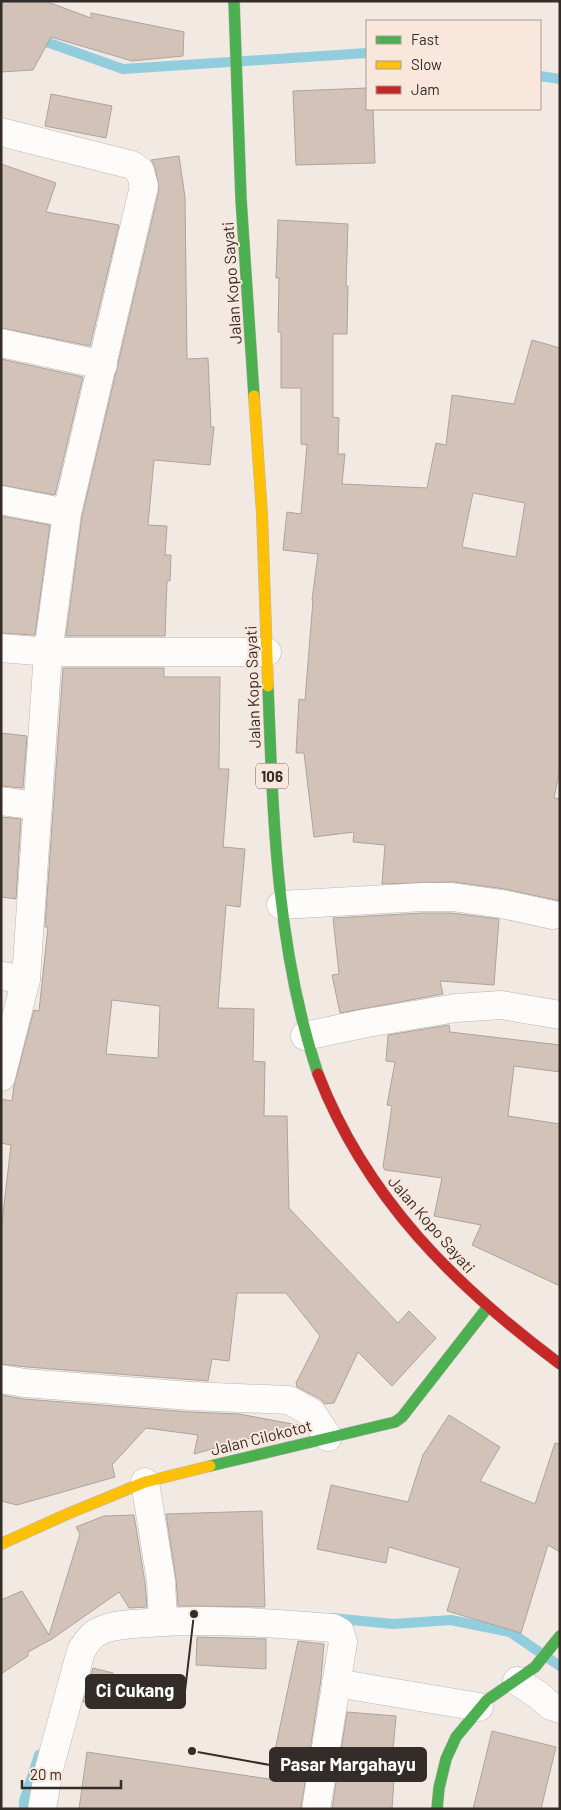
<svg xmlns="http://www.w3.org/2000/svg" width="561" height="1810" font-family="Barlow,sans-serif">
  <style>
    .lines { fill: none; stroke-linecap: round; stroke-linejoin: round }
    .stream { stroke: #92cddd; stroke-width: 10 }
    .building { fill: #d3c2b8; stroke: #aba49f; fill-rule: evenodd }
    .street-casing { stroke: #bcb4b0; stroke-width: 29 }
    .fast-casing { stroke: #bcb4b0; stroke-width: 12 }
    .slow-casing { stroke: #bcb4b0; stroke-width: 12 }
    .jam-casing { stroke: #bcb4b0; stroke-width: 12 }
    .street { stroke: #fdfcfb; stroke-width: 28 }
    .fast { stroke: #4caf50; stroke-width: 11 }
    .slow { stroke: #ffc107; stroke-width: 11 }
    .jam { stroke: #c62828; stroke-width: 11 }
    .labels { text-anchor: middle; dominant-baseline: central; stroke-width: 4; stroke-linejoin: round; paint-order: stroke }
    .shield { fill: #fae7dc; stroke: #6f645e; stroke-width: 1 }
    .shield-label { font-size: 15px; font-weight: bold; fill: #332c28 }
    .street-label { font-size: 16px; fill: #332c28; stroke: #fae7dc }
    .leader { fill: none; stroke: #332c28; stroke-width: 2 }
    .callout-dot { fill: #332c28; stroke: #fae7dc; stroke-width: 2 }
    .callout { fill: #332c28; stroke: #332c28; stroke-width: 2 }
    .callout-label { font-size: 18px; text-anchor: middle; font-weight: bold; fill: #fff }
  </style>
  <rect width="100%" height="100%" fill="#f3e9e3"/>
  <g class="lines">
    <g class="stream">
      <polyline points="35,38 123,69 367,53"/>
      <polyline points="540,76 560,79"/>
      <polyline points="332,1618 393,1624 451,1620 510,1632 560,1666"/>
      <polyline points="24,1809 24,1801 39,1755"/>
    </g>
  </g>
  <g class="building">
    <polygon points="1,1 45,1 91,18 91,13 184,32 183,56 132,61 51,37 33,70 1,72"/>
    <polygon points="367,88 367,109 373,109 375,163 296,165 293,91"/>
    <polygon points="51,94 112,106 106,138 45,126"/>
    <polygon points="179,156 185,197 187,359 208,358 211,427 214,427 210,465 154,460 148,525 167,526 165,555 171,555 170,581 167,581 165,636 66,636 82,516 159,190 155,167 151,160"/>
    <polygon points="1,164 56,183 46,212 119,225 90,346 1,328"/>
    <path d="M278,220L348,224L346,286H348L347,334H333V417L339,418L338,454H345L342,484L427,488L436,443L446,445L452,395L514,404L532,340L560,348V769L554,798L560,799V901L505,889L454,882L382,884L385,845L353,842L354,832L314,837L304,753H296L299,699L305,700L313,600H312L318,554L283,550L287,512L301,514L307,445L301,444V388H281V332H278L279,278H276ZM473,493L525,503L516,557L462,547Z"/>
    <polygon points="1,359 83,377 55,495 1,485"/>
    <polygon points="1,516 50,525 35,635 1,633"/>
    <path d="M63,668H164V677H220L219,769H229L223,847L245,849L240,907L226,905L218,1008L254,1009L253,1061L265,1062L264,1116H287L289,1208L398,1323L409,1311L436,1338L392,1386L358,1352L334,1403L325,1404L320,1399L297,1387L296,1383L320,1336L286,1293H237L229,1361L212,1359L208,1381L27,1367L1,1364V1231L11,1145L1,1143V1099L12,1101L14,1085L34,1010L39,1011L48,927H45ZM112,1000L160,1006L158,1058L106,1054Z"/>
    <polygon points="1,733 27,736 23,788 1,786"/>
    <polygon points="1,817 21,819 16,899 1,897"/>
    <polygon points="423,913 451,913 499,919 494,985 440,981 443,994 340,1013 332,975 339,974 333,918"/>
    <polygon points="449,1025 450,1032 560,1045 560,1072 514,1066 508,1116 560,1124 560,1286 472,1245 481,1225 434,1216 442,1178 385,1170 383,1167 392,1106 387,1105 395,1062 386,1061 388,1035"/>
    <polygon points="1,1395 24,1399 190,1412 239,1414 298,1425 194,1454 198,1435 146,1428 112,1465 115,1477 17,1505 1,1501"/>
    <polygon points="449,1415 500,1447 480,1481 535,1504 555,1443 560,1444 560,1552 548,1545 521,1633 447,1611 460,1568 389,1547 386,1563 317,1549 331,1485 408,1502 423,1455"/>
    <polygon points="262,1511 265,1607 178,1606 176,1579 166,1514"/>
    <polygon points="134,1515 145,1583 147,1607 129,1608 119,1592 52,1639 28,1652 28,1656 1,1674 1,1600 22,1591 49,1635 80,1534 76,1527 104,1516"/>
    <polygon points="197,1637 266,1639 266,1669 196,1665"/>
    <polygon points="298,1641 324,1644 321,1679 301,1809 79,1809 87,1752 269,1779"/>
    <polygon points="93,1668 113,1673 106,1706 83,1702"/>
    <polygon points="347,1712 396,1716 392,1763 395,1763 392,1809 332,1809"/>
    <polygon points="492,1731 556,1747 541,1809 473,1809"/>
  </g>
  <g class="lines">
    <defs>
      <g id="street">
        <polyline points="1,132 132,165 140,171 144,186 67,513 48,652 26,979 1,1077"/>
        <polyline points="1,343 103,365"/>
        <polyline points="1,500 67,513"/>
        <polyline points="1,648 48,652 267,652"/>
        <polyline points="1,801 38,806"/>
        <polyline points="281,905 423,897 452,897 502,904 553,915"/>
        <polyline points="1,976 26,979"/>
        <polyline points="305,1036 367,1023 456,1008 501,1005 560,1015"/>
        <polyline points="1,1379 25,1383 191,1396 289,1400 312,1413 328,1437"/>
        <polyline points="145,1482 161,1581 163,1622"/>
        <polyline points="517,1681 538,1695 551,1706 560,1709"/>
        <polyline points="336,1683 479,1707"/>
        <path d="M42,1809L49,1769L81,1651C87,1642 91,1634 102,1630C116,1624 132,1624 147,1623C209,1618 271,1623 333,1628L340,1632L343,1642L316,1809"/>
      </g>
      <g id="fast">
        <polyline points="234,1 241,199 254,396"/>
        <path d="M268,686C273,816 276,949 318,1074"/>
        <polyline points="210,1466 395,1422 402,1417 487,1308"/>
        <polyline points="437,1809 439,1788 446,1759 456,1737 487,1700 535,1667 560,1636"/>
      </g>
      <g id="slow">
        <polyline points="254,396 262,514 268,686"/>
        <polyline points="1,1544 65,1515 145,1482 210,1466"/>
      </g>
      <path id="jam" d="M318,1074C366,1198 455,1286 560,1364"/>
    </defs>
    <use href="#street" class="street-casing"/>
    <use href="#fast" class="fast-casing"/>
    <use href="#slow" class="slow-casing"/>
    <use href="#jam" class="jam-casing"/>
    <use href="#street" class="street"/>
    <use href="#fast" class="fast"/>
    <use href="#slow" class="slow"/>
    <use href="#jam" class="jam"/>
  </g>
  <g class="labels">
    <rect class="shield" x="256" y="763.5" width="32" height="25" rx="4"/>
    <g class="shield-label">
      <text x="272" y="776">106</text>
    </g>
    <g class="street-label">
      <text transform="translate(231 283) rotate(-94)">Jalan Kopo Sayati</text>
      <text transform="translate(252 687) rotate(-92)">Jalan Kopo Sayati</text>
      <text transform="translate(432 1224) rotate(49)">Jalan Kopo Sayati</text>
      <text transform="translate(261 1437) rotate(-14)">Jalan Cilokotot</text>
    </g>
  </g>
  <path class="leader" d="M194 1614L185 1691M192 1751L270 1765"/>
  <g class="callout-dot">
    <circle cx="194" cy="1614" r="5"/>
    <circle cx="192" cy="1751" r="5"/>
  </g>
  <g class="callout">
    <rect x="86" y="1675" width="99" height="33" rx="5"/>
    <rect x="270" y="1748" width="156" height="33" rx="5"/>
  </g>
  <g class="callout-label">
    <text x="135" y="1697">Ci Cukang</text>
    <text x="348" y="1771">Pasar Margahayu</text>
  </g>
  <rect width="561" height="1810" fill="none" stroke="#332c28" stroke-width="5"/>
  <rect x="366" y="20" width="175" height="90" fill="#fae7dc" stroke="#aa9c94"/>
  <rect x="376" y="36" width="25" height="8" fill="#4caf50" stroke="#aa9c94"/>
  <text x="411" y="45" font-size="15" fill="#332c28">Fast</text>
  <rect x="376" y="61" width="25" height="8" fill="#ffc107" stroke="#aa9c94"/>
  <text x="411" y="70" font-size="15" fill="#332c28">Slow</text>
  <rect x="376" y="86" width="25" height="8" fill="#c62828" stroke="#aa9c94"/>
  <text x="411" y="95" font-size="15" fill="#332c28">Jam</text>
  <path d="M22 1780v8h99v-8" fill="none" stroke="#332c28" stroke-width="2.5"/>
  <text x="30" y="1780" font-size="15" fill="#332c28" stroke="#fae7dc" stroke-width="4" paint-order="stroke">20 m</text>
</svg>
